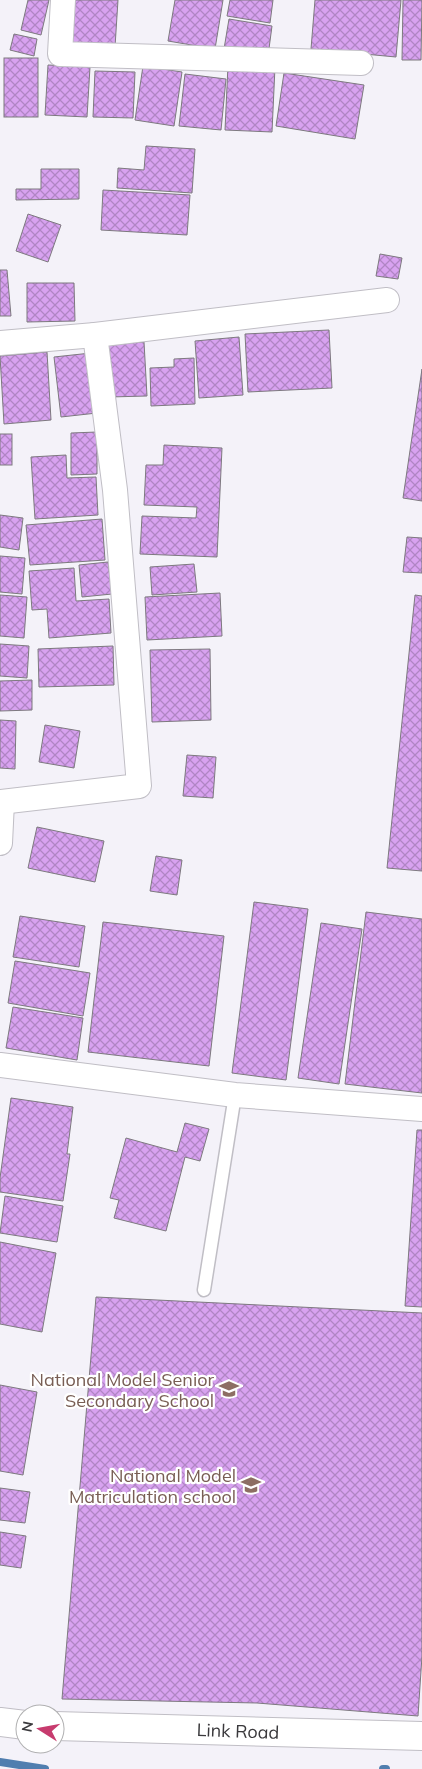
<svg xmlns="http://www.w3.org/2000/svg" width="422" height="1769" font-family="Mulish,sans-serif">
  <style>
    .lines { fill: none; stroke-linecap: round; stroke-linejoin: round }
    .stream { stroke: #507eaf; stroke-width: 8 }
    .building { fill: url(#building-cross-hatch); stroke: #7d797f }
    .service-casing { stroke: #c0bec5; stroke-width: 15 }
    .minor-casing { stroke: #c0bec5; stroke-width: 26 }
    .tertiary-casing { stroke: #c0bec5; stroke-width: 30 }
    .service { stroke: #fff; stroke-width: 12 }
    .minor { stroke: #fff; stroke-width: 24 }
    .tertiary { stroke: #fff; stroke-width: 28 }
    .labels { text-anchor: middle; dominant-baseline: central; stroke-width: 4.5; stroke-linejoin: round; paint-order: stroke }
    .education-label { font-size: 18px; fill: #785e54; stroke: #fff; text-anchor: end }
    .street-label { font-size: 18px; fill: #3a393c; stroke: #fff }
  </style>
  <defs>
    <pattern id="building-cross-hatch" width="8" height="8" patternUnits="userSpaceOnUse" patternTransform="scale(1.25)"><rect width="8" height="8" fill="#d8a2f0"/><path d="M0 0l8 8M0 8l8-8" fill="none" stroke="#b085c4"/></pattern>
  </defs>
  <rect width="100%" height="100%" fill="#f4f2f9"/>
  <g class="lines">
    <g class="stream">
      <polyline points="0,1762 45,1769"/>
      <polyline points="383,1769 386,1769"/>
    </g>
  </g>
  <g class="building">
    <polygon points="28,0 49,0 41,35 21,30"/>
    <polygon points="69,0 118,0 115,47 67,44"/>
    <polygon points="175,0 223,0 215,49 168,41"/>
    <polygon points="230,0 273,0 270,23 227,16"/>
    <polygon points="315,0 401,0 396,57 311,49"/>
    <polygon points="403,0 422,0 421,60 402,60"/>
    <polygon points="229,19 272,26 268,56 224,49"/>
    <polygon points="14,34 37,39 34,56 10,50"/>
    <rect x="4" y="58" width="34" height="59"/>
    <polygon points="48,65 90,67 87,117 45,115"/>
    <polygon points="228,65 275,67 272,132 225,130"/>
    <polygon points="143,66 182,72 174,126 135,120"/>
    <polygon points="95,71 135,72 133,118 93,117"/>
    <polygon points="284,73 364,85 355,139 276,126"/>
    <polygon points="185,74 226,79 221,130 179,126"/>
    <polygon points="146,146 195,149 192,193 117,188 118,168 144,170"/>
    <polygon points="41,169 79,169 79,199 16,200 16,189 41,189"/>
    <polygon points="103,190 190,195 187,235 101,230"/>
    <polygon points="28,214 61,225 48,262 16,251"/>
    <polygon points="380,254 402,258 398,279 376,276"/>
    <polygon points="0,270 7,270 11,316 0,316"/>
    <polygon points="27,283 74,283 75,321 27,322"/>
    <polygon points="329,330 332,388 248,392 245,334"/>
    <polygon points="239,337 243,395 199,398 195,341"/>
    <polygon points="144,342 147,396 109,397 106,344"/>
    <polygon points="47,352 51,420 4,424 0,356"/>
    <polygon points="91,353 97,413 61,417 54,357"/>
    <polygon points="194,358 195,404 151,406 150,368 174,367 174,359"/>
    <polygon points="422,369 422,501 403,498"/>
    <polygon points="97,432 97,474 71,475 71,433"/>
    <rect x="0" y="434" width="12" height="31"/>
    <polygon points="164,445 222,448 217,557 140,554 142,516 196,518 197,507 144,505 146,465 163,465"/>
    <polygon points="66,455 67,478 96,477 98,515 35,519 31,457"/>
    <polygon points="0,515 23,518 19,550 0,547"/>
    <polygon points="102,519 105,560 30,565 26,525"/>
    <polygon points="407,537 422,538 422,573 403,572"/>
    <polygon points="0,556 25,558 22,594 0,592"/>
    <polygon points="108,562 112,594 82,597 79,565"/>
    <polygon points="194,564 197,592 152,595 150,567"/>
    <polygon points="74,568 76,601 109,599 111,633 49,638 47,609 32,610 29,571"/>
    <polygon points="220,593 222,636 147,640 145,597"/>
    <polygon points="0,595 27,597 24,638 0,636"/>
    <polygon points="415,595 422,596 422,871 387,868"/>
    <polygon points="0,644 29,646 27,678 0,676"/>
    <polygon points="113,646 114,685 39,687 38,649"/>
    <polygon points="210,649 211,720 152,722 150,650"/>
    <polygon points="32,680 32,710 0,711 0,681"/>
    <polygon points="0,720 16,721 15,769 0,768"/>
    <polygon points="45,725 80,731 74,768 39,762"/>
    <polygon points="187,755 216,757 213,798 183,796"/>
    <polygon points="37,827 104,841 95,882 28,868"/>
    <polygon points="156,856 182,860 177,895 150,891"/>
    <polygon points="254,902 308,909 286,1080 232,1073"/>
    <polygon points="366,912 422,919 422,1093 345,1084"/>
    <polygon points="20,916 85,926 79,967 13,957"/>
    <polygon points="103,922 224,936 209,1066 88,1052"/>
    <polygon points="321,923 362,929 339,1084 298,1078"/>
    <polygon points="15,961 90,973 83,1016 8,1003"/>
    <polygon points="13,1007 83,1018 77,1060 6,1048"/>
    <polygon points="11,1098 73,1107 67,1154 70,1154 63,1201 0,1192 0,1178"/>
    <polygon points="185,1123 209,1129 200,1161 185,1157 166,1231 114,1218 119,1200 110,1198 126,1138 177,1152"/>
    <polygon points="417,1130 422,1130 422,1307 405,1306"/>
    <polygon points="5,1196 63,1206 57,1242 0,1233"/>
    <polygon points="0,1242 56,1253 42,1332 0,1324"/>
    <polygon points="96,1297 422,1313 422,1656 418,1716 257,1703 62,1699"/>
    <polygon points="0,1385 37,1392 23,1475 0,1471"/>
    <polygon points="0,1488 30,1492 25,1523 0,1520"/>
    <polygon points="0,1532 26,1536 21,1568 0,1565"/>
  </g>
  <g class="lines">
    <defs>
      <polyline id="service" points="204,1290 235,1095"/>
      <g id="minor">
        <polyline points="63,0 60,54 361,63"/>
        <polyline points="0,343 95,335 387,300"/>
        <polyline points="0,802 139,786 115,490 95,335"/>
        <polyline points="0,843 2,802"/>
        <polyline points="0,1065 235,1095 422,1109"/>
      </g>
      <g id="tertiary">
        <polyline points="0,1722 25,1725"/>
        <polyline points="55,1726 422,1736"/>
      </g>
    </defs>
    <use href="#service" class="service-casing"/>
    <use href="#minor" class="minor-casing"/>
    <use href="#tertiary" class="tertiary-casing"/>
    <use href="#service" class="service"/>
    <use href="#minor" class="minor"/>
    <use href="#tertiary" class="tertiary"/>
  </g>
  <defs>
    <symbol id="school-bare" viewBox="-9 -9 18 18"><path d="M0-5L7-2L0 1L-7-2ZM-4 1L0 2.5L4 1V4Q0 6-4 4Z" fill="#8d6e63" stroke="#fff" stroke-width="2.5" paint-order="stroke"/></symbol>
  </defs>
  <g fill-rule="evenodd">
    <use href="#school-bare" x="215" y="1375" width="28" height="28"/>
    <use href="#school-bare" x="237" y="1471" width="28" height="28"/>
  </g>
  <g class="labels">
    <g class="education-label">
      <text x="214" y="1379">National Model Senior<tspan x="214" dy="21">Secondary School</tspan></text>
      <text x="236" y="1475">National Model<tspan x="236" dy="21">Matriculation school</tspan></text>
    </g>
    <g class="street-label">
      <text transform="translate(238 1731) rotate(2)">Link Road</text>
    </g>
  </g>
  <g transform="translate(40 1729) rotate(281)"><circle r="24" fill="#ffffff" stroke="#b0b0b1"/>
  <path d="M0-4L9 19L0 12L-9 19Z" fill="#c73b6e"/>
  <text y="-8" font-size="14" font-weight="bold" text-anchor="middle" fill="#3a393c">N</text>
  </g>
</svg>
